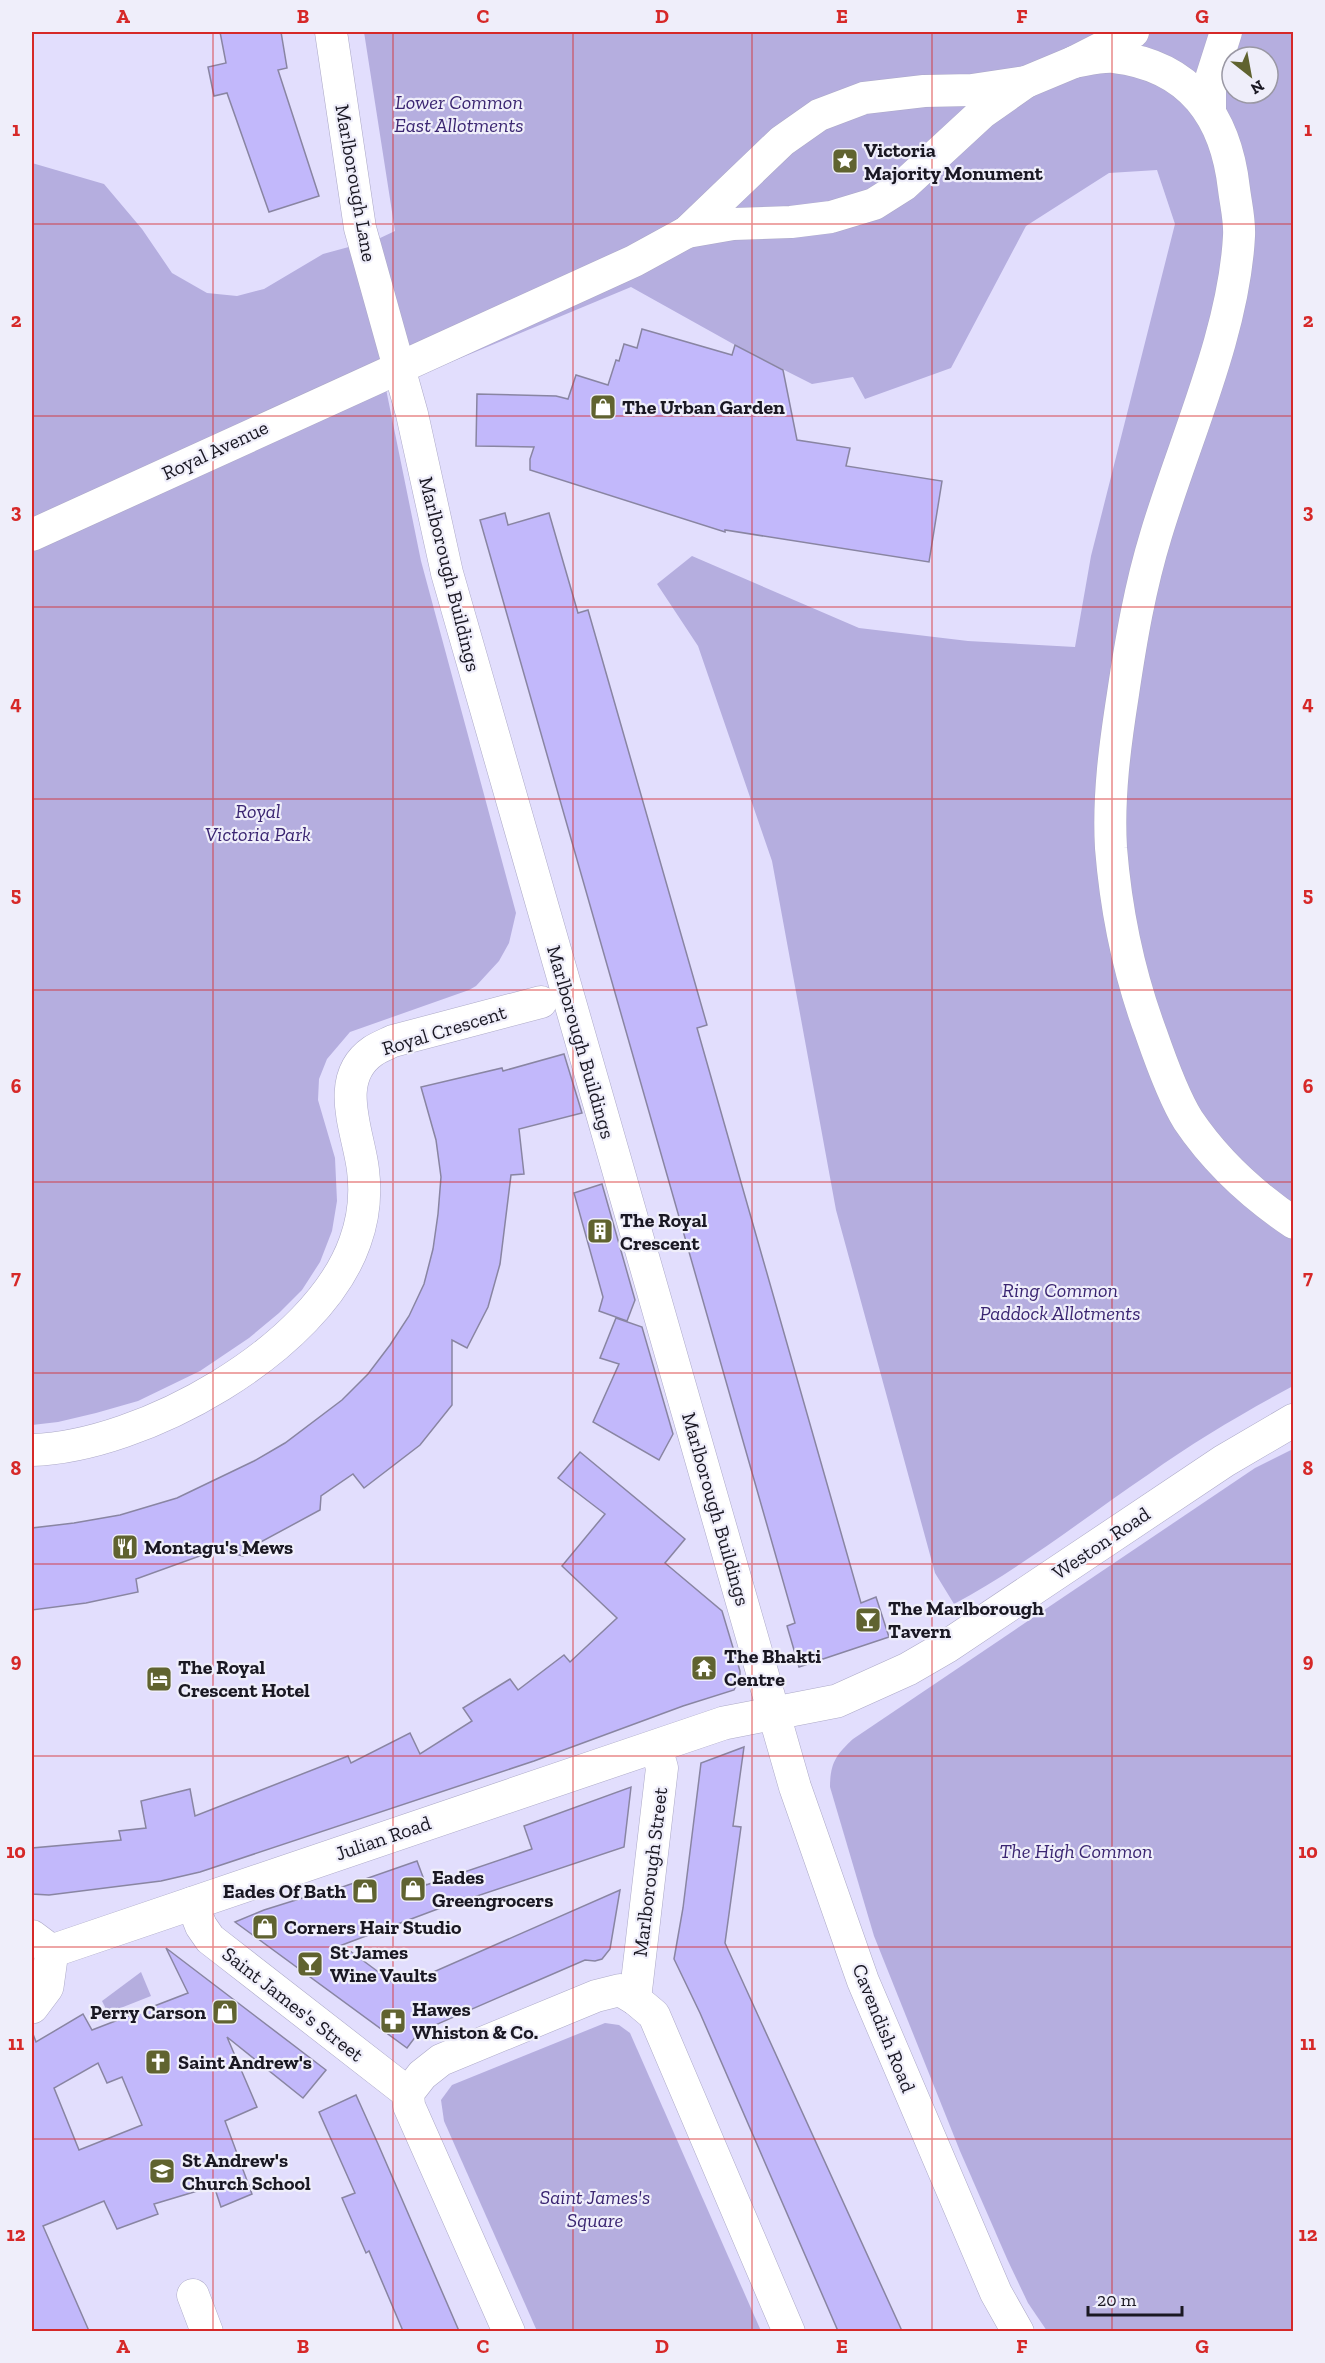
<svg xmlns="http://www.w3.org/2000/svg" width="1325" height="2363" font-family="'Zilla Slab',serif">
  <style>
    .green { fill: #b5aedf; fill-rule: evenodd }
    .building { fill: #c2b8fb; stroke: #8985a2; stroke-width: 1.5; fill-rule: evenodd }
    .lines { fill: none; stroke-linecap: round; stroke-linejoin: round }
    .street-casing { stroke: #aca9c7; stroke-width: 33 }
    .secondary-casing { stroke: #aca9c7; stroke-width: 34 }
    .street { stroke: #fff; stroke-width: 32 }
    .secondary { stroke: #fff; stroke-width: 33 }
    .grid { fill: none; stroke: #d62828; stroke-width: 1.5; stroke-opacity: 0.55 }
    .labels { text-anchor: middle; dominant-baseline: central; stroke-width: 4.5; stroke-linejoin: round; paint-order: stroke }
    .park-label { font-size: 20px; font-style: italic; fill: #3a2571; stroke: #efeefa }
    .poi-label { font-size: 20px; font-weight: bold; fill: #1a1823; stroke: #efeefa; text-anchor: start }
    .street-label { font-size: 20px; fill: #1a1823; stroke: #efeefa }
    .neatline { fill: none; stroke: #d62828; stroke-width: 2 }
    .grid-label { font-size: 20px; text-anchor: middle; font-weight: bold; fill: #d62828 }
  </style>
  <rect width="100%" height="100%" fill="#e2defd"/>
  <g class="green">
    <path d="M364,32H1293V1386C1243,1413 1195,1441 1149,1474C1084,1518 1023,1567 954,1604L935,1573L836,1210L772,861L698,646L657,584L692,556L859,628L968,641L1075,647L1091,556L1175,224L1157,170L1109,173L1026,226L951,368L865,399L853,377L812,384L735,345L631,287L386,389L421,561L516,913L509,943L499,961L476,986L469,990L350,1032L327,1059L319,1079L318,1100L335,1158L337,1201L332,1231L320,1262L302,1290L279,1313L249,1338L200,1371L138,1401L96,1413L58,1422L32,1425V163L104,184L142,229L172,273L207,293L237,296L264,289L323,254L378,239L395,231ZM1232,57H1268V93H1232Z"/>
    <path d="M1293,1449V2331H1047L1028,2303L1008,2261L960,2151L874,1936L830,1787C830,1763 836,1755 853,1739L1255,1468Z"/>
    <polygon points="141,1972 151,1996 108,2013 102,2001"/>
    <polygon points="605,2023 619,2025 630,2033 761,2331 537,2331 444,2121 441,2100 452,2085"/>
  </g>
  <g class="building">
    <polygon points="220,32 281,32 287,68 278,70 319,196 269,212 227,93 214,96 208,67 226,63"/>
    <polygon points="642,329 732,355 735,345 783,370 797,440 850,448 846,466 942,481 929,562 725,530 725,532 530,470 530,459 534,447 476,446 477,394 556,396 568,399 576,375 608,385 616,360 619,361 624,344 637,348"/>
    <polygon points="505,513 508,525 549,513 578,613 588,610 707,1025 697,1028 861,1603 876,1597 889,1637 799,1667 787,1626 795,1623 480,520"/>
    <polygon points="564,1054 582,1113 519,1129 524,1174 511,1175 500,1264 488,1307 467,1348 452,1340 452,1405 420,1445 364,1488 353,1474 321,1496 320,1510 246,1550 243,1556 219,1549 136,1579 138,1592 86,1603 32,1610 32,1528 74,1523 120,1515 177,1498 254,1461 285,1443 342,1400 368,1374 390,1345 409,1316 424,1284 433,1249 438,1214 441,1177 436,1140 421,1087 502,1068 503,1071"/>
    <polygon points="602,1184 635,1300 627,1321 599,1311 603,1297 574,1193"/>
    <polygon points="616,1318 642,1327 673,1434 659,1460 593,1422 619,1364 600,1358"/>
    <polygon points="580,1452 685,1539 665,1563 722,1611 740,1671 740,1678 734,1690 683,1706 534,1761 200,1872 161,1881 49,1895 32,1894 32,1848 121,1840 119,1831 146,1828 141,1801 190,1789 195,1816 348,1756 351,1763 410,1733 420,1754 472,1721 463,1708 510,1679 518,1690 564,1655 570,1662 617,1618 562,1566 605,1514 558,1478"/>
    <polygon points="744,1747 733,1826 741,1827 725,1943 902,2331 838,2331 700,2013 674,1959 683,1908 701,1763"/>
    <polygon points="631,1787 624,1847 435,1910 342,1945 392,1982 410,1974 413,1981 620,1890 610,1949 602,1959 595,1961 585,1960 419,2032 407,2048 235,1922 264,1910 331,1889 331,1891 417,1861 426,1885 532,1849 524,1826"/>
    <path d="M166,1948L326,2070L303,2098L227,2037L257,2107L225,2121L252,2194L221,2207L214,2186L154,2204L158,2214L117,2229L104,2201L43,2226L89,2331H32V2034H33L36,2042L83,2014L92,2030L188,1993ZM98,2063L107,2083L122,2077L142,2125L79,2150L54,2088Z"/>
    <polygon points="356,2095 378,2144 459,2331 403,2331 369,2251 366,2253 342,2198 355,2193 319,2112"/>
  </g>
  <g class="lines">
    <defs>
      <g id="street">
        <polyline points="331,32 360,228 412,414 447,573 795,1787 863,1981 996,2293 1018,2332"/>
        <path d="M1074,62C1086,60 1101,56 1114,57C1191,66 1226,117 1234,189C1236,205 1240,221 1239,236C1234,334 1184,441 1156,535C1140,587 1131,640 1123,694C1115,745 1108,796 1111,848C1116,910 1129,974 1151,1033C1160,1059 1173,1096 1188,1120C1215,1160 1254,1196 1294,1223"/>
        <polyline points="1210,112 1210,82 1226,32"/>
        <polyline points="687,232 733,224 791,222 831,217 874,204 904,185 982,113 1026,82 1074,62 1133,32"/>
        <polyline points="32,535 634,261 687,232 782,141 819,115 864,98 924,91 972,90 1026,82"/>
        <path d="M32,1450C142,1447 317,1350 355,1242C363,1220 366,1194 363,1170C359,1133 332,1079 373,1051C379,1047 387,1044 393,1041L541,1002"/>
        <polyline points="192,1903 201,1926 210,1939 408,2093"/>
        <polyline points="32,1936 52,1951"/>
        <polyline points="635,1999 662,1768 656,1747"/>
        <polyline points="193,2295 207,2332"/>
        <polyline points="509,2332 409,2106 408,2093 422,2075 441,2060 596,1996 620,1990 635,1999 654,2015 789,2332"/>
      </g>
      <polyline id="secondary" points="32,2007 47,1987 52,1951 724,1723 837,1701 908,1669 946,1647 1224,1461 1294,1420"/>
    </defs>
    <use href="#street" class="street-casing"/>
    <use href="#secondary" class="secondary-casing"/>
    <use href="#street" class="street"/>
    <use href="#secondary" class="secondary"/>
  </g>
  <path class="grid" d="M213,32V2332M393,32V2332M573,32V2332M752,32V2332M932,32V2332M1112,32V2332M32,224H1294M32,416H1294M32,607H1294M32,799H1294M32,990H1294M32,1182H1294M32,1373H1294M32,1564H1294M32,1756H1294M32,1947H1294M32,2139H1294"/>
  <defs>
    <symbol id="sight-square" viewBox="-11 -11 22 22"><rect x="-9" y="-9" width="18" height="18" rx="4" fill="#606330" stroke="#efeefa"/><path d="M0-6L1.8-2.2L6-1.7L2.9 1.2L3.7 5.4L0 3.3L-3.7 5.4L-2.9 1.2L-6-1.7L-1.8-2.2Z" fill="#fff"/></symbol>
    <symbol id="shop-square" viewBox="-11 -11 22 22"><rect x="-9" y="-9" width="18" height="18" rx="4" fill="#606330" stroke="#efeefa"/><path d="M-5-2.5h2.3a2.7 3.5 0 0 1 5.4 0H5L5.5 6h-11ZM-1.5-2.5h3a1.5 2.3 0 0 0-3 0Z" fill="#fff"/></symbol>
    <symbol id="building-square" viewBox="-11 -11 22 22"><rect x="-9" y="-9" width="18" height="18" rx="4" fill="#606330" stroke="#efeefa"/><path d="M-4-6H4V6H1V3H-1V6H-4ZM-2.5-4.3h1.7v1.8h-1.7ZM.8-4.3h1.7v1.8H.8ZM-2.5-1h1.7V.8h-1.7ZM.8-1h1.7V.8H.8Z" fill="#fff"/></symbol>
    <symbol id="restaurant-square" viewBox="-11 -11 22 22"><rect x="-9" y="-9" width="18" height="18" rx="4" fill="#606330" stroke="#efeefa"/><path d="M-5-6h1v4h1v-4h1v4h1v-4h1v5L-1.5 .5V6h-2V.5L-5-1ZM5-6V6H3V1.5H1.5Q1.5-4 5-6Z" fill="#fff"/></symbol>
    <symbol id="bar-square" viewBox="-11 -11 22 22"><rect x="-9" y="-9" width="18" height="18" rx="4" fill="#606330" stroke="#efeefa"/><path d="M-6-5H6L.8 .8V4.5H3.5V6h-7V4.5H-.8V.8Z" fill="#fff"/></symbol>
    <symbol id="temple-square" viewBox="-11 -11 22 22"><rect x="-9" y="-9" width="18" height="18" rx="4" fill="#606330" stroke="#efeefa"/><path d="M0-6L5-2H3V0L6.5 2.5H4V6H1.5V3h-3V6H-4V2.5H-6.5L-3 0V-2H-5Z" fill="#fff"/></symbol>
    <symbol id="hotel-square" viewBox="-11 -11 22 22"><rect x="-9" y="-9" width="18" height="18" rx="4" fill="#606330" stroke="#efeefa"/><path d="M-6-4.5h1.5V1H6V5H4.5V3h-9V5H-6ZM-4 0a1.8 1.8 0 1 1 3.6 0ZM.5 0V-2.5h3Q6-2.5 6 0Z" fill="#fff"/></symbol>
    <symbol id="pharmacy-square" viewBox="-11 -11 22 22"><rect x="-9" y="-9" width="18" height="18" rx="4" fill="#606330" stroke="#efeefa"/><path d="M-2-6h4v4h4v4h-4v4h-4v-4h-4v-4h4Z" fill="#fff"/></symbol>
    <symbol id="church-square" viewBox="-11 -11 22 22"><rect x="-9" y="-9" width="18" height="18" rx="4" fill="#606330" stroke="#efeefa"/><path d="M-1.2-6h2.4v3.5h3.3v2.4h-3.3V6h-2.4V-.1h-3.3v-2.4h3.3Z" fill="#fff"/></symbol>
    <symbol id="school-square" viewBox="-11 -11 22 22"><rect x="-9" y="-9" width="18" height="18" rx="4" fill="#606330" stroke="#efeefa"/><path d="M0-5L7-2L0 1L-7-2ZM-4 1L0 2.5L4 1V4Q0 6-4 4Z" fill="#fff"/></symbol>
  </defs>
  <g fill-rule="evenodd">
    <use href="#sight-square" x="830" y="146" width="30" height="30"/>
    <use href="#shop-square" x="588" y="392" width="30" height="30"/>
    <use href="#building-square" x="585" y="1216" width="30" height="30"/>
    <use href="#restaurant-square" x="110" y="1532" width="30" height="30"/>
    <use href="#bar-square" x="853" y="1605" width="30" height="30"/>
    <use href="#temple-square" x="689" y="1653" width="30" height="30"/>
    <use href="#hotel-square" x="144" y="1664" width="30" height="30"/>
    <use href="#shop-square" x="398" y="1874" width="30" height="30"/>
    <use href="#shop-square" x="350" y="1876" width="30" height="30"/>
    <use href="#shop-square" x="250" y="1912" width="30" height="30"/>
    <use href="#bar-square" x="295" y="1949" width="30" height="30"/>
    <use href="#shop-square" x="210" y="1997" width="30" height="30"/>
    <use href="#pharmacy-square" x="378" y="2006" width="30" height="30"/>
    <use href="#church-square" x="143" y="2047" width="30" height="30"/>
    <use href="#school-square" x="147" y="2156" width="30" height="30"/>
  </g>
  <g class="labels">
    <g class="park-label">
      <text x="459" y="102">Lower Common<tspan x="459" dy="23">East Allotments</tspan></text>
      <text x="258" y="811">Royal<tspan x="258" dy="23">Victoria Park</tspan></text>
      <text x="1060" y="1290">Ring Common<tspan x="1060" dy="23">Paddock Allotments</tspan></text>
      <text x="1076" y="1851">The High Common</text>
      <text x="595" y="2197">Saint James's<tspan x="595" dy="23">Square</tspan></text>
    </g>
    <g class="poi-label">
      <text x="864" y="150">Victoria<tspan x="864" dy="23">Majority Monument</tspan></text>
      <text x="622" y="407">The Urban Garden</text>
      <text x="620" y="1220">The Royal<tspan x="620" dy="23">Crescent</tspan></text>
      <text x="144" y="1547">Montagu's Mews</text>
      <text x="888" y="1608">The Marlborough<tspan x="888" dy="23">Tavern</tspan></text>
      <text x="724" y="1656">The Bhakti<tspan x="724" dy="23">Centre</tspan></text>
      <text x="178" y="1667">The Royal<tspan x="178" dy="23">Crescent Hotel</tspan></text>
      <text x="432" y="1877">Eades<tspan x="432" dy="23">Greengrocers</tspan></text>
      <text x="346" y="1891" text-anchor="end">Eades Of Bath</text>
      <text x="284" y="1927">Corners Hair Studio</text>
      <text x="330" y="1952">St James<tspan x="330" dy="23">Wine Vaults</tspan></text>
      <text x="412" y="2009">Hawes<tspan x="412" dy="23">Whiston &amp; Co.</tspan></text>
      <text x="206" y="2012" text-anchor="end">Perry Carson</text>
      <text x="178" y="2062">Saint Andrew's</text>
      <text x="182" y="2160">St Andrew's<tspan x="182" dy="23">Church School</tspan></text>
    </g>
    <g class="street-label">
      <text transform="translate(356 183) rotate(80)">Marlborough Lane</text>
      <text transform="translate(215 450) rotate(-25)">Royal Avenue</text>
      <text transform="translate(450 574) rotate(76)">Marlborough Buildings</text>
      <text transform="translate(444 1030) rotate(-17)">Royal Crescent</text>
      <text transform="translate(581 1042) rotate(74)">Marlborough Buildings</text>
      <text transform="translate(716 1509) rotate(74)">Marlborough Buildings</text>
      <text transform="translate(1101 1543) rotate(-34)">Weston Road</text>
      <text transform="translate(383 1838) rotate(-19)">Julian Road</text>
      <text transform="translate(650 1872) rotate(-83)">Marlborough Street</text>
      <text transform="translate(293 2004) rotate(38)">Saint James's Street</text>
      <text transform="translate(884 2028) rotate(68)">Cavendish Road</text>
    </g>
  </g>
  <rect width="1325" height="2363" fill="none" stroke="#efeefa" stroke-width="66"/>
  <g transform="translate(1250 75) rotate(149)"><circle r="28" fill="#efeefa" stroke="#9a98a4" stroke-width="1.5"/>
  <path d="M0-4.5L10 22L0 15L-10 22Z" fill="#606330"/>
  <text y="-9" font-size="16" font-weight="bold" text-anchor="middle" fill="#1a1823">N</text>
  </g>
  <path d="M1088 2306v9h94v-9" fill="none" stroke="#1a1823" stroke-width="3"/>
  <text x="1097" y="2306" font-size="18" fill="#1a1823" stroke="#efeefa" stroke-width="4.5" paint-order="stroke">20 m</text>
  <rect x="33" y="33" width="1259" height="2297" class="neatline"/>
  <g class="grid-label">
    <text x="123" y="23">A</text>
    <text x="303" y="23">B</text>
    <text x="483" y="23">C</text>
    <text x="662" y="23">D</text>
    <text x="842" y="23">E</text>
    <text x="1022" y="23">F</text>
    <text x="1202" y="23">G</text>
    <text x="16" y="136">1</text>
    <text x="1308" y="136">1</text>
    <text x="16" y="327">2</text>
    <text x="1308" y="327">2</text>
    <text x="16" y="518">3</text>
    <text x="1308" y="518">3</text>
    <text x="16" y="710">4</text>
    <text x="1308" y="710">4</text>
    <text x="16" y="901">5</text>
    <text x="1308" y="901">5</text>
    <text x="16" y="1093">6</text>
    <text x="1308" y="1093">6</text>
    <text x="16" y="1284">7</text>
    <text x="1308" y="1284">7</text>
    <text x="16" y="1475">8</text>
    <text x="1308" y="1475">8</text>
    <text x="16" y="1667">9</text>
    <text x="1308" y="1667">9</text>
    <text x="16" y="1858">10</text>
    <text x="1308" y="1858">10</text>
    <text x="16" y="2050">11</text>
    <text x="1308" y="2050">11</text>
    <text x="16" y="2241">12</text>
    <text x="1308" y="2241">12</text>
    <text x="123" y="2353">A</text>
    <text x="303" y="2353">B</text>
    <text x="483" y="2353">C</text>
    <text x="662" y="2353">D</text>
    <text x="842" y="2353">E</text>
    <text x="1022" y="2353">F</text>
    <text x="1202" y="2353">G</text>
  </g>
</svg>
